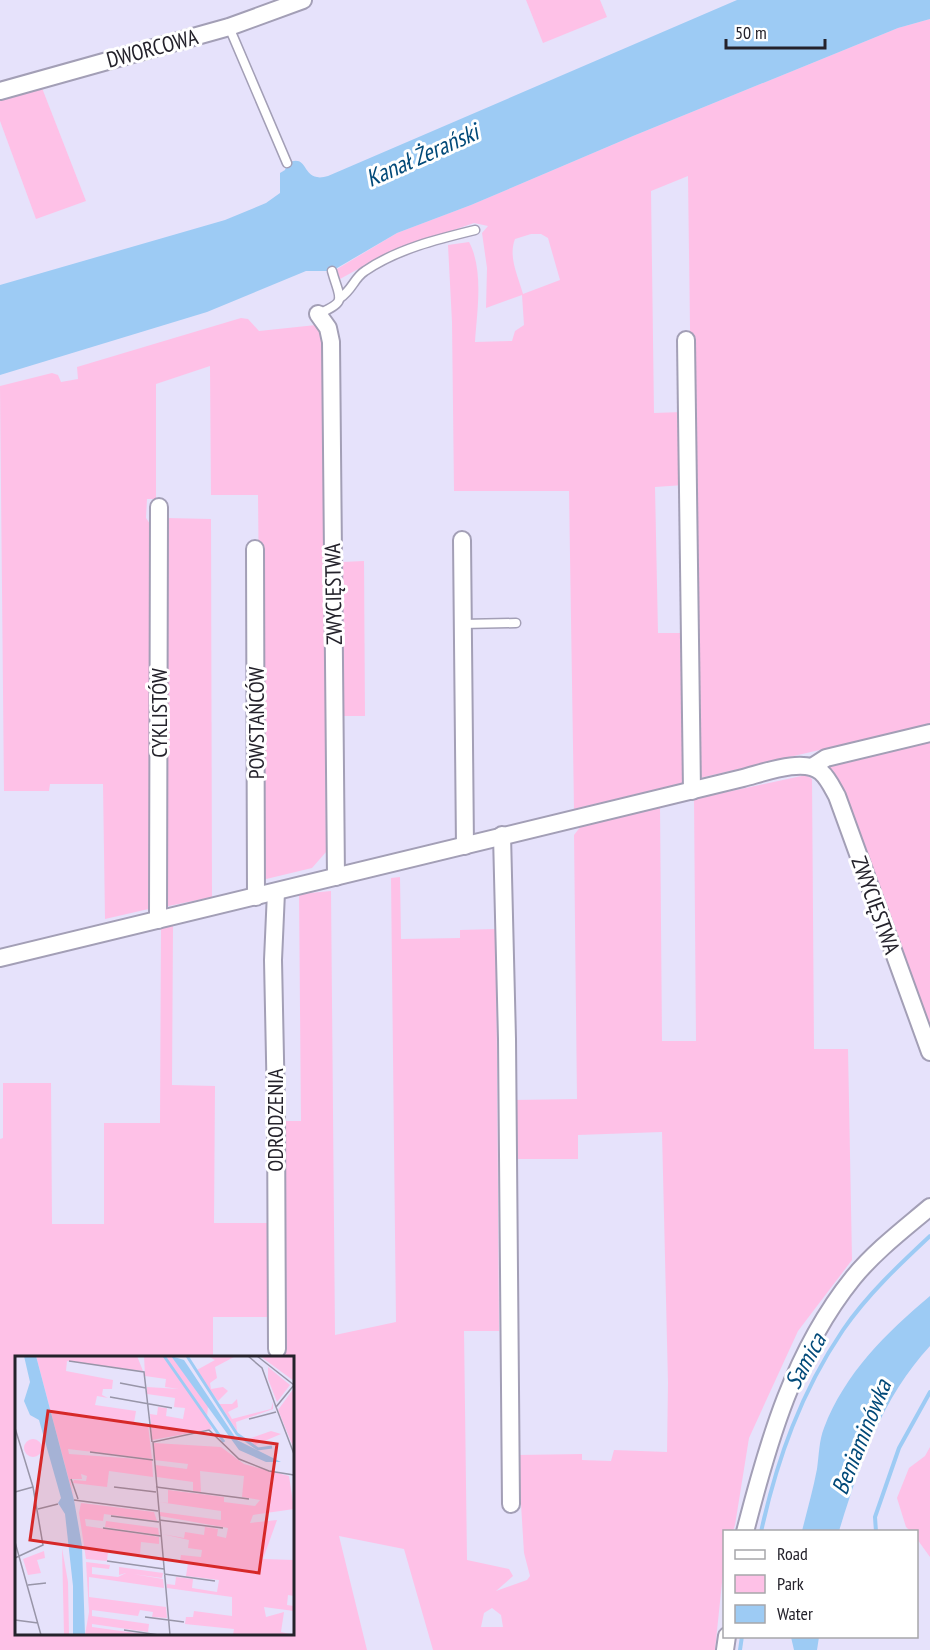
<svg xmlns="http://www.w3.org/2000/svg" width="930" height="1650" font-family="'PT Sans Narrow',sans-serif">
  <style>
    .green { fill: #fec1e7; fill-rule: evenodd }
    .water { fill: #9dcbf4 }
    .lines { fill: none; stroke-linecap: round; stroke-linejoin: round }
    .stream { stroke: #9dcbf4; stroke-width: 4 }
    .service-casing { stroke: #a39fb6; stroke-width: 11 }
    .minor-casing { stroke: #a39fb6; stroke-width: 20 }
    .service { stroke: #fff; stroke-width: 8 }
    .minor { stroke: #fff; stroke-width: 16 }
    .labels { text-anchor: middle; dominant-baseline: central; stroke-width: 6; stroke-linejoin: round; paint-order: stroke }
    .street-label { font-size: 22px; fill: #24222b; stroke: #fff }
    .water-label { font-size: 24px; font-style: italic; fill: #014978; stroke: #fff }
    .inset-river { fill: none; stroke: #9dcbf4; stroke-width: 3 }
    .inset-road { fill: none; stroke: #9895a8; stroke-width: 1.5 }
    .view { fill: #d62828; fill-opacity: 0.15; stroke: #d62828; stroke-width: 3 }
    .inset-edge { fill: none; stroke: #24222b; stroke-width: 3 }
  </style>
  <rect width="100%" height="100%" fill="#e6e2fb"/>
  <g class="green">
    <polygon points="526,0 600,0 607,17 543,43"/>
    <path d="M930,19V724L696,779L688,176L651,191L654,413L683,412L684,485L655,487L658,633H685L686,782L574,809L569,491H454L452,322L448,245L469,242C484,270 477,311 475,342L512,341L515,331L524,325L522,295L486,308L487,268L482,233L488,226L474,223L387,253L340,279L337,269L397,233L471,205L633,136L898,28ZM531,234H541L548,238L560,280L523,294C518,276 508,257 515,239Z"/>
    <polygon points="42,88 86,201 36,219 0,121 0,98"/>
    <polygon points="241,318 248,319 259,331 316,325 323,340 326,852 312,868 262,880 258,495 211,495 210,366 156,384 156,499 147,499 146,518 150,524 153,908 105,919 103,784 50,784 49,791 4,791 0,386 52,373 58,375 61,382 78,379 77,367"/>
    <polygon points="167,518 211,519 212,897 164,907 163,522"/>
    <polygon points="364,561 365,716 344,716 342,562"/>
    <polygon points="930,741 930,1036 842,795 828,766"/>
    <path d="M806,775L812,779L814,1049H848L852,1260L798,1331L749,1438L735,1525L733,1531L724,1532V1563L715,1650H433L404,1549L339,1536L367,1650H0V1139L3,1138V1083H51L52,1224H104V1123H160L161,929L173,925L172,1085L215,1086L214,1223H267V1317H213V1357L16,1358V1634H292V1358L285,1357L282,1121H301L299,894L331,891L335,1335L396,1322L391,878L400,877L401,939L460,938V930L496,929L499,1331H464L467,1560L509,1569L513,1576L496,1591L527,1580L530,1576L524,1553L518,1455L582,1454V1460L611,1461L614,1450L667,1452L668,1383L662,1132L578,1135V1159H514L513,1100L577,1099L574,835L581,826L660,806L662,1041H696L694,799ZM492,1608L501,1615L503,1627H481L484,1613Z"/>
    <polygon points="930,1447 930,1557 917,1539 916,1532 910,1531 906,1527 897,1498 909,1468 925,1456"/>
  </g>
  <g class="water">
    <path d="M737,0H930V19L898,28L633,136L471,205L397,233L332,271H306L207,312L0,375V285L225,220L266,203L280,193V173L285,170L287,163C307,154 302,174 317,177C320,178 324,177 328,176Z"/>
    <path d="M930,1296V1346C881,1399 860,1464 839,1531H802C807,1511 813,1490 817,1469C819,1456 819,1440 824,1428C845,1373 886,1333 930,1296Z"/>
    <polygon points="791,1637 819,1637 817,1650 794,1650"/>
  </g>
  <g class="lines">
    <g class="stream">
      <path d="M761,1532C777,1459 801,1392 843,1330C867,1295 899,1265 930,1236"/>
      <polyline points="876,1532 875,1517 899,1448 930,1392"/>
      <polyline points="740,1650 742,1636"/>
    </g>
    <defs>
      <g id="service">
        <polyline points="229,27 287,163"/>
        <path d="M340,298C353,289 354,278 365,271C397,249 438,239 475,230"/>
        <path d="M318,314C348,301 340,300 332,271"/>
        <polyline points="462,624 516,623"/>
      </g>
      <g id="minor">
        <polyline points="0,91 229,27 303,0"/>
        <polyline points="318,314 328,328 331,342 336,877"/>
        <polyline points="686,340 692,791"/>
        <polyline points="462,540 465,846"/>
        <polyline points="255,549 256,897"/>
        <polyline points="812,767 826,758 930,733"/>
        <polyline points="502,835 507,1039 511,1504"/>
        <polyline points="276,892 273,960 276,1107 277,1349"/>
        <polyline points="158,920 159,507"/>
        <path d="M0,958L743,778C763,773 804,757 821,772C828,778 832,787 837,796L930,1052"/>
        <path d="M745,1532C768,1442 794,1351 853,1278C875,1251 904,1229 930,1207"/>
        <polyline points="725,1650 727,1636"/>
      </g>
    </defs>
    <use href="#service" class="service-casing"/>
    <use href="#minor" class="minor-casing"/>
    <use href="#service" class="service"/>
    <use href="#minor" class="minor"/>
  </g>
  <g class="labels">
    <g class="street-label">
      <text transform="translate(152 48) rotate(-15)">DWORCOWA</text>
      <text transform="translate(333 594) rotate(-91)">ZWYCIĘSTWA</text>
      <text transform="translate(159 713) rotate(-90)">CYKLISTÓW</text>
      <text transform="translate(256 723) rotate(-90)">POWSTAŃCÓW</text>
      <text transform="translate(876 905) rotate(70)">ZWYCIĘSTWA</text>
      <text transform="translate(275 1120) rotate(-90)">ODRODZENIA</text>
    </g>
    <g class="water-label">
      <text transform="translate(422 155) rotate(-24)">Kanał Żerański</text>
      <text transform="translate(805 1361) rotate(-61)">Samica</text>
      <text transform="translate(861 1437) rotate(-68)">Beniaminówka</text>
    </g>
  </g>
  <g transform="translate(15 1356)">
    <rect width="279" height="279" fill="#e6e2fb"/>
    <path d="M21,0H122L128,15L52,5L51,15L98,24L97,33H88L87,39L93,42L82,40L80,49L121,55L119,67L133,69L137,103L53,93L54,98L137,104L138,121L94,115L92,131L58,127L59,124L71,125L72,120L66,118L67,123H55L59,143ZM129,0H156L161,6L193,50L192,61L197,73L137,84L135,58L142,59L143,51L152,52L151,60L168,63L170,52L159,51L160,42L132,38V31L164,33L150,31L151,23L130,20ZM193,0H221L200,11L202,22L195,27L196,33L208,31L213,35L203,45L180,15L200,4ZM245,0H279V25ZM253,11L275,29L262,46L253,23ZM279,32V93L263,54ZM222,43L223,51L213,56L217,63L256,53L258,46V53L221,66L222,75L204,48H217ZM256,75L266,78L240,89L233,83ZM9 92a9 9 0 1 1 18 0a9 9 0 1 1-18 0ZM139,87L206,91L229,108L274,120L279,153L238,159L235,167L262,164L248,203L279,204V240L273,239L272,249L279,250V255L249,251L251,261L269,256L266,276L279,279H218L219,273L170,268L171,261H178L179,255L217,260V241L152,232V228L160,229L161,221L178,223L177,232L202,236L204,224L171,220L173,207L165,205L166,199L186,201L187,194L173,192L174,184L147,178L169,182L170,176L189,179L190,171L203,173L202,180L211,182L213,172L145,160V156L206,164V155L144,146L153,147V134L209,141V146L240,150L245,144L227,141L229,120L185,115L186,136L178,135V126L142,121L140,109L172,113L173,108L139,104ZM66,147L139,156L142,165L89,158L88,165L70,163L71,170L144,181V188L126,186L125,199L93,195L92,205L71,203L64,157ZM91,165L143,172L144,179L90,171ZM47,192L53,226L54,278H49ZM29,195L30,202L22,204L26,217L13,219L8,203ZM71,206L95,209L94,213L77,211V218L103,221L111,217L104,219V211L148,217L147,222L118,218L148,223L149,232L74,221V241L151,251L152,262L137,261L138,256L125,254L123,260L77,254V260L134,268L133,276L77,268V271L135,279H70L74,256Z" fill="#fec1e7"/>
    <path d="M9,0H21L59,144L67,190L70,279H58V230L50,158L43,147L46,142L24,64L15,59L9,45L15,26ZM156,0L169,4L222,84L266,106H251L224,94Z" fill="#9dcbf4"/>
    <path class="inset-river" d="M149,0L209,86M172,0L222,78L243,93L257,91"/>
    <path class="inset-road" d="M233,0L247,12L261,51M242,0L279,29M54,5L129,16L137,86M105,27L131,32M279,29L261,51L279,98M95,41L157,52M234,63L261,56M0,72L18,131L28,189L0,202M75,96L138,104M56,123L63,143M99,131L141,136M141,131L234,143M0,136L18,131M59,144L143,155M23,153L43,148M96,160L144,166M144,164L208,172M88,172L146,180M0,186L26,279M92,205L149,213M149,218L200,225M13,229L31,227M130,261L169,266M0,264L23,267M109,274L144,279M155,279L138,86L194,74L224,103L254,115L279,119"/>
    <path class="view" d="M33,55L262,88L244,217L15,184Z"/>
    <rect width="279" height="279" class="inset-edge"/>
  </g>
  <rect x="723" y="1530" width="195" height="108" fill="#ffffff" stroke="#a7a7aa" stroke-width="1.5"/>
  <rect x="735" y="1550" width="30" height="9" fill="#ffffff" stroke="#a7a7aa" stroke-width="1.5"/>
  <text x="777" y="1560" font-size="18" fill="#24222b">Road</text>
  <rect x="735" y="1575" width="30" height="18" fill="#fec1e7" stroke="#a7a7aa" stroke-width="1.5"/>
  <text x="777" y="1590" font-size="18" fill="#24222b">Park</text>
  <rect x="735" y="1605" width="30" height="18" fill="#9dcbf4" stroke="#a7a7aa" stroke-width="1.5"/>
  <text x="777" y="1620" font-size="18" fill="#24222b">Water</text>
  <path d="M726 39v9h99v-9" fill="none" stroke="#24222b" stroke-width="3"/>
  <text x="735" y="39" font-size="18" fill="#24222b" stroke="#ffffff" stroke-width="4.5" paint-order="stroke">50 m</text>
</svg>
